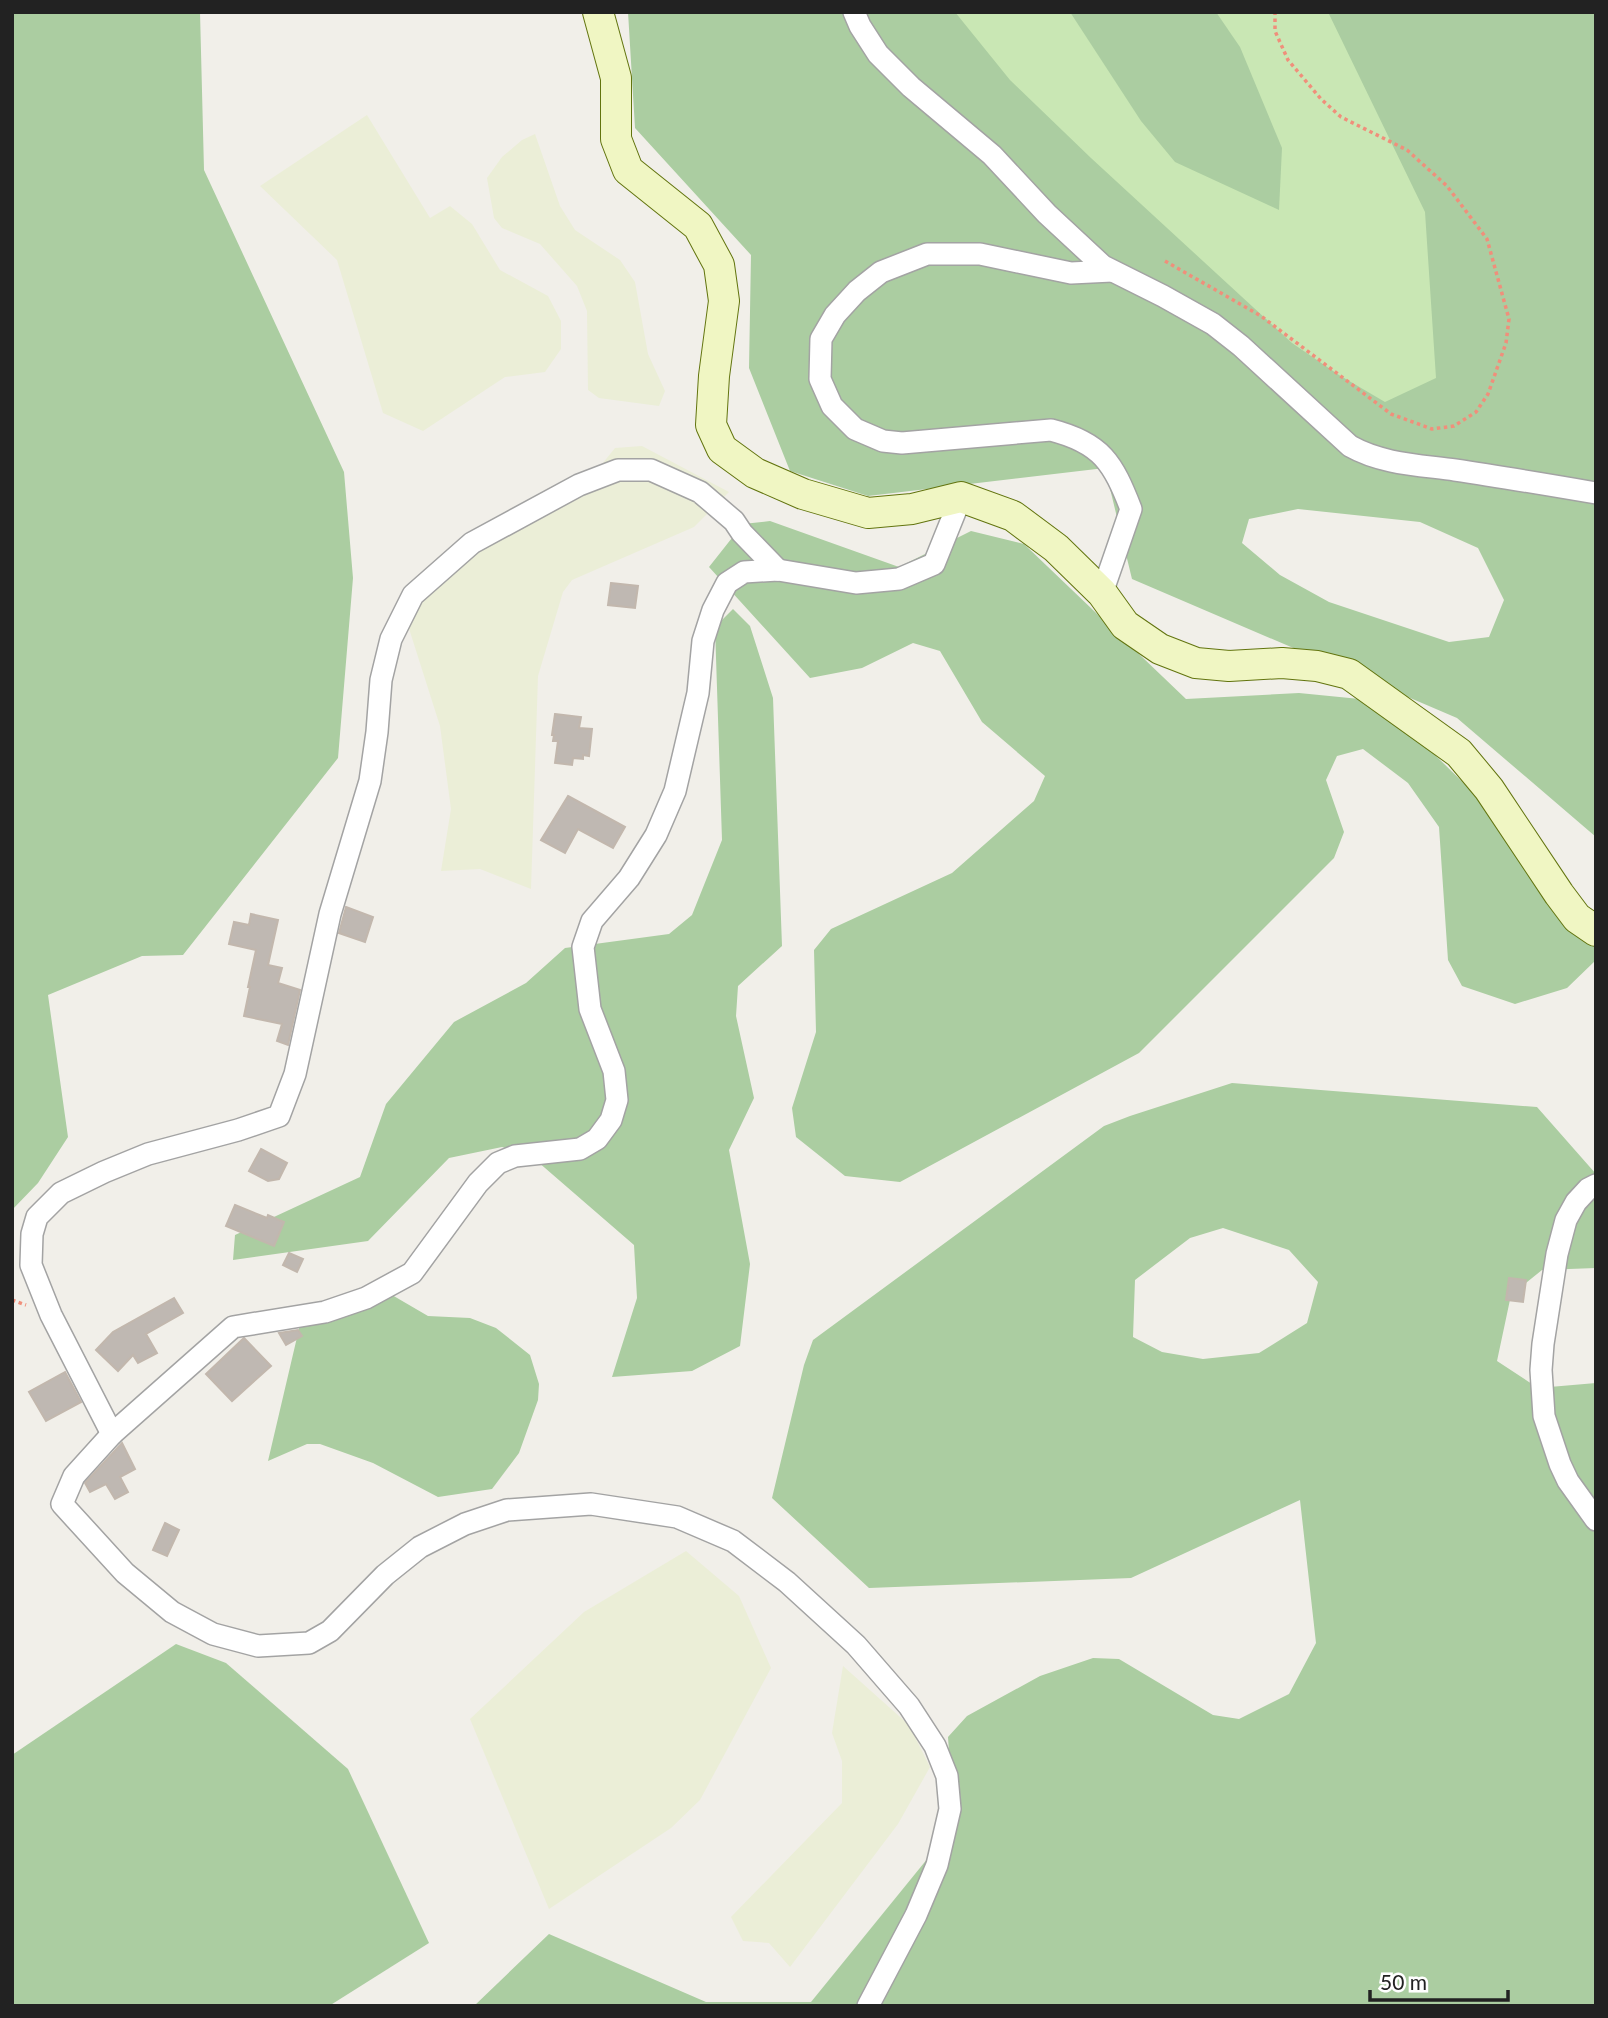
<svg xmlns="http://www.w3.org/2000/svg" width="1608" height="2018" font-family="Lato,sans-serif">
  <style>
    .farmland { fill: #ebeed7 }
    .grass { fill: #c9e7b4 }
    .forest { fill: #abcda1; fill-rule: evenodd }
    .building { fill: #bfb8b2; stroke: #c2b7ad; stroke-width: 2 }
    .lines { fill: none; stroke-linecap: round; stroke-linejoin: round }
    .street-casing { stroke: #a3a3a3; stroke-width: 24 }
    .secondary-casing { stroke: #62740e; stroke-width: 32 }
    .path { stroke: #f08f7b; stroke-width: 3.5; stroke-dasharray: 3.5 3.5; stroke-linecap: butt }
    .street { stroke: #fff; stroke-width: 21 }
    .secondary { stroke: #f0f6c3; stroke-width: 30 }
  </style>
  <rect width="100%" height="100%" fill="#f1efe9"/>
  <g class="farmland">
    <polygon points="367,115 430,218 450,206 472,224 500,270 548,296 561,321 561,349 545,372 505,377 423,431 383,413 337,260 260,186"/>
    <polygon points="535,134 560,206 575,230 620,260 635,282 648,354 665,391 659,406 599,398 588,390 587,311 577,286 540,244 502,228 494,218 487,178 502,157 522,140"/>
    <polygon points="642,446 729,492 694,527 572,580 563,592 538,676 531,889 480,869 441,871 451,809 440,726 405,616 457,554 537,521 581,490 615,448"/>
    <polygon points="686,1551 739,1596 771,1668 700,1800 671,1828 549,1909 470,1719 584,1612"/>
    <polygon points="843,1666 909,1725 930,1767 898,1824 790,1967 769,1943 743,1941 731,1917 842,1803 842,1761 832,1733"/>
  </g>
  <polygon class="grass" points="806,12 1441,12 1531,428 1230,478"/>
  <g class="forest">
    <polygon points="12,12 200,12 204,170 344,472 353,578 338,758 183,955 142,956 48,995 68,1137 38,1183 12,1210"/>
    <path d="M628,12H955L1010,80L1091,158L1292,343L1339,375L1385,402L1436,378L1425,212L1328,12H1596V837L1457,718L1132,579L1105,468L868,496L790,471L749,368L751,255L635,128ZM1298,509L1420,522L1478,548L1504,600L1489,637L1449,642L1329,602L1280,575L1242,543L1249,519Z"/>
    <polygon points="1070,12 1216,12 1240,47 1282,148 1279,210 1175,162 1141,121"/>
    <polygon points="770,521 899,567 971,531 1024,544 1186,699 1299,693 1380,701 1545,863 1596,929 1596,960 1567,988 1515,1004 1462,986 1448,960 1439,827 1408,783 1363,749 1337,756 1326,780 1344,832 1334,858 1139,1053 900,1182 845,1176 796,1137 792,1108 816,1032 814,950 831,929 952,873 1034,801 1045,776 982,722 940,651 913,643 862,668 810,678 709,567 743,524"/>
    <polygon points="733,609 750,626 773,698 782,946 738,986 736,1016 754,1098 729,1150 750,1264 740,1346 692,1371 612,1377 637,1298 634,1245 530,1155 502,1147 449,1158 368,1241 233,1260 235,1235 360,1177 386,1104 454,1022 526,983 565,948 669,934 692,915 722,840 715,627"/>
    <path d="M1232,1083L1537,1107L1596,1174V1268L1542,1270L1511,1295L1497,1361L1538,1388L1596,1383V2006H474L549,1934L706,2002H811L954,1826L948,1737L967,1716L1040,1676L1093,1658L1119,1659L1213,1715L1239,1719L1289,1694L1316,1643L1300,1500L1131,1578L869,1588L772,1498L804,1365L813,1340L1104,1126L1130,1116ZM1223,1228L1289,1250L1318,1282L1307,1323L1259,1353L1203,1359L1162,1352L1133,1337L1135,1280L1190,1238Z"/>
    <polygon points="380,1288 428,1316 470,1318 496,1328 530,1355 539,1384 538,1400 519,1453 492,1489 438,1497 373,1463 320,1444 307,1444 268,1461 302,1316"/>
    <polygon points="176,1644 226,1663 348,1769 429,1943 329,2006 12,2006 12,1755"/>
  </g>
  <g class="building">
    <polygon points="611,583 638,586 635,608 608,605"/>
    <polygon points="555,714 581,717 579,728 592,729 589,756 583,755 583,759 573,758 572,765 555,763 558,741 553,741 554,735 552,735"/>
    <polygon points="568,796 625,827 613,848 578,829 565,853 541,840"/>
    <polygon points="346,907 373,917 365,942 339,933"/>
    <polygon points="251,914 278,920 268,965 282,968 278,983 300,990 288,1045 277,1041 282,1024 244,1016 250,987 248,987 256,950 229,944 234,922 249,925"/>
    <polygon points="261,1149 287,1163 279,1179 268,1181 249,1171"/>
    <polygon points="235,1205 267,1218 268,1215 284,1222 274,1246 226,1226"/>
    <polygon points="289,1253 303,1259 297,1272 283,1265"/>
    <polygon points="1509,1278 1526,1280 1523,1302 1506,1300"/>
    <polygon points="174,1298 183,1313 146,1334 157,1353 138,1363 133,1355 118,1371 96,1350 113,1332"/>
    <polygon points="298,1330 302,1336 286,1345 279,1333"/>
    <polygon points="244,1338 271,1366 232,1401 206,1374"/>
    <polygon points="65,1372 81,1402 46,1421 29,1392"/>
    <polygon points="122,1443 135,1469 120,1477 128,1492 115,1499 106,1484 90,1492 85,1483"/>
    <polygon points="165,1523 179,1530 167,1556 153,1550"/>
  </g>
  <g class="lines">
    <defs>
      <g id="street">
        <path d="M854,12L860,26L878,54L911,87L992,155L1047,214L1103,266L1163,296L1213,324L1241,346L1350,446C1382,464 1419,465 1455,470C1502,477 1549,485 1596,493"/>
        <path d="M1102,593L1131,509C1113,463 1102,443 1051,430L902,443L883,441L855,429L832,406L820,379L821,339L835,315L857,291L881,272L927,254H980L1071,273L1112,271"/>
        <polyline points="1596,1185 1588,1189 1576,1202 1566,1220 1557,1254 1543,1344 1541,1370 1544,1416 1560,1464 1568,1481 1596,1520"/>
        <polyline points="112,1434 51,1315 31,1265 32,1234 37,1217 61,1193 104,1172 148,1154 238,1130 279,1116 295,1074 330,914 370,781 377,732 381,680 391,639 413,595 472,543 579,485 618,470 651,470 700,492 734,521 742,533 778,570"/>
        <polyline points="868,2006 916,1915 937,1865 950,1809 947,1776 935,1746 909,1706 856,1645 787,1582 733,1541 677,1517 591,1504 507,1510 465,1524 420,1547 385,1575 330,1631 309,1643 258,1646 213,1634 172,1612 125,1573 62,1504 74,1476 112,1434 233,1327 325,1312 366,1298 412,1273 478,1183 498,1163 515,1156 580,1149 597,1139 611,1120 617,1100 614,1071 590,1009 583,947 592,921 629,878 656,835 675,791 698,693 703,641 713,610 727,583 744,572 778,570 856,583 899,579 934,564 961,497"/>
      </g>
      <polyline id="secondary" points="598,12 616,78 616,139 628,170 698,226 719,265 724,301 714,376 711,425 722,449 755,473 803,494 868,513 912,509 961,497 1013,516 1056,548 1102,593 1125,625 1160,649 1196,663 1229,666 1282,663 1317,666 1349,674 1459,753 1489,789 1559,894 1577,918 1596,931"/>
    </defs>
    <use href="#street" class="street-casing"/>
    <use href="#secondary" class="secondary-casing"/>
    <g class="path">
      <polyline points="1165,261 1261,316 1391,414 1432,429 1454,426 1476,412 1488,394 1506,343 1509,319 1487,239 1447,186 1407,150 1341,117 1321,99 1288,60 1275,31 1275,12"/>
      <polyline points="12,1300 26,1305"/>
    </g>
    <use href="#street" class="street"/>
    <use href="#secondary" class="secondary"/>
  </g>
  <rect width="1608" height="2018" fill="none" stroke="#222222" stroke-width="28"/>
  <path d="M1370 1990v10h138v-10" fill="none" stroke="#222222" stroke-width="3.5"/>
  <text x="1380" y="1990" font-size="21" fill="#222222" stroke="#ffffff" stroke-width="5" paint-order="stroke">50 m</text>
</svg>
